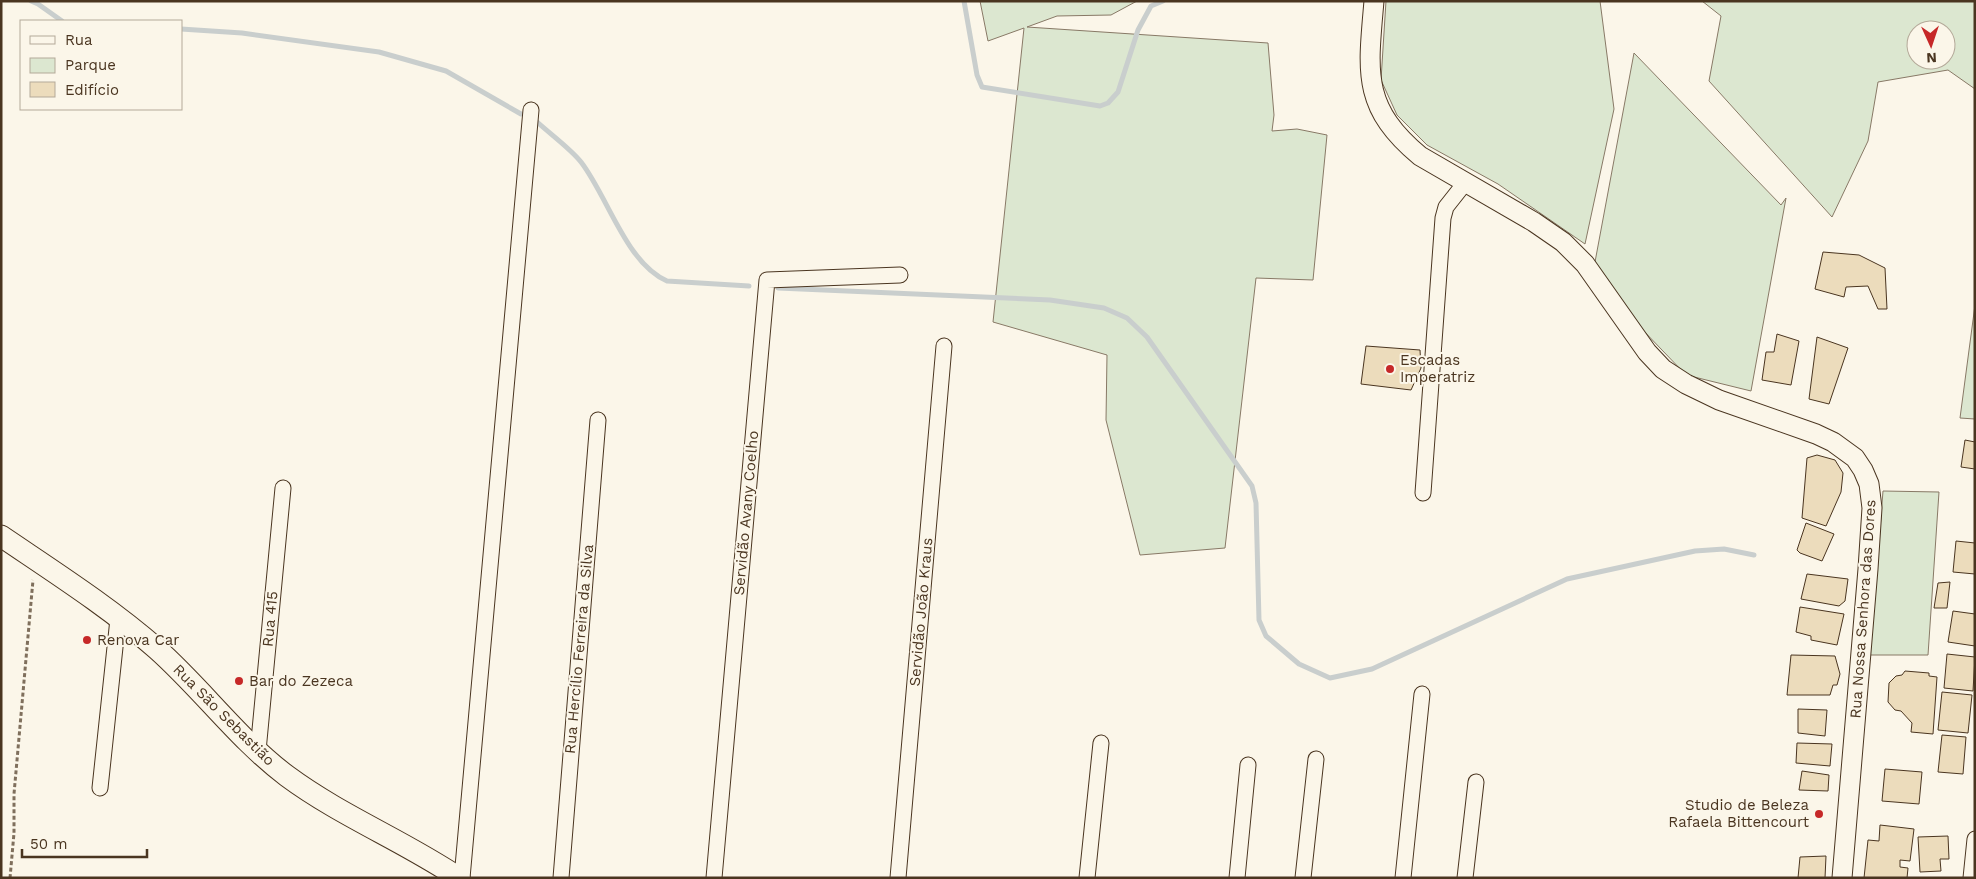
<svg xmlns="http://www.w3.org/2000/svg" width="1976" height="879" font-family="'Work Sans',sans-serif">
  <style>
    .green { fill: #dce7d0; stroke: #887966; fill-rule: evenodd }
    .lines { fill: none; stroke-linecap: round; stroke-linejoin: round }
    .stream { stroke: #c9cecd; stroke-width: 5 }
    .building { fill: #ecdcbc; stroke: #4a3520 }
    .minor-casing { stroke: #4a3520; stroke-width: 17 }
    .tertiary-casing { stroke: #4a3520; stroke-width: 21 }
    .secondary-casing { stroke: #4a3520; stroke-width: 23 }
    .path { stroke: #7f6f5c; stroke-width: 3; stroke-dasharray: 4 2.5; stroke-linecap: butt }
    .minor { stroke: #fbf6e9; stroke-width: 15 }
    .tertiary { stroke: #fbf6e9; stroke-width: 19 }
    .secondary { stroke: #fbf6e9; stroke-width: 21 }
    .poi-dot { fill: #c62828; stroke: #fbf6e9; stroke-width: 2 }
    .labels { text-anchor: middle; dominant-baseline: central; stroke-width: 4; stroke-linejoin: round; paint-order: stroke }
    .poi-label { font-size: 15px; fill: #4a3520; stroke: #fbf6e9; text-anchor: start }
    .street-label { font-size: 15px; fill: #4a3520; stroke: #fbf6e9 }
  </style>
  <rect width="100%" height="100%" fill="#fbf6e9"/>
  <g class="green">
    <polygon points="980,1 1137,1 1111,15 1057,16 1027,27 1268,43 1274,115 1272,131 1297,129 1327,135 1313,280 1256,278 1225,548 1140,555 1106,420 1107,355 993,322 1024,28 988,41"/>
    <polygon points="1386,1 1600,1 1614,109 1585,244 1498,184 1427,145 1397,115 1381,80"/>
    <path d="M1702,1H1975V89L1948,70L1878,82L1868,141L1832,217L1709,81L1721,16ZM1916,30H1946V60H1916Z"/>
    <polygon points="1634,53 1781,205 1786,198 1751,391 1686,375 1638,325 1595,262"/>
    <polygon points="1975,305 1975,419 1960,418"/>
    <polygon points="1883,491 1939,492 1928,655 1870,655"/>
  </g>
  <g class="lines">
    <g class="stream">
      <polyline points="31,1 38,4 62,21"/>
      <polyline points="964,1 977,75 982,87 1100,106 1108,103 1118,92 1138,30 1151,6 1163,1"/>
      <polyline points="181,29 242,33 379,52 446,71 521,114"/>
      <path d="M536,121C549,133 571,149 581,162C608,197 626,263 667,281L749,286"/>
      <polyline points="778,288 1050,300 1104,308 1127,318 1147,337 1252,486 1256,503 1259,620 1266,636 1299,664 1330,678 1372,669 1567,579 1695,551 1724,549 1754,555"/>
    </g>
  </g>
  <g class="building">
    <polygon points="1823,252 1859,255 1885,268 1887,309 1878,309 1868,286 1846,287 1844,297 1815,289"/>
    <polygon points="1777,334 1799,341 1791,385 1762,380 1766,352 1774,352"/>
    <polygon points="1817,337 1848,348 1829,404 1809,399"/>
    <polygon points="1366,346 1420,350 1421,368 1411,390 1361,384"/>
    <polygon points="1965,440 1975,442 1975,469 1961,467"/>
    <polygon points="1817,455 1835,460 1843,473 1841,492 1826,526 1802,518 1807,458"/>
    <polygon points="1806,523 1834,534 1822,561 1800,553 1797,550"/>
    <polygon points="1956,541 1975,543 1975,574 1953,572"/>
    <polygon points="1807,574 1848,579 1845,601 1839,606 1801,599"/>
    <polygon points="1950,582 1947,608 1934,608 1938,583"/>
    <polygon points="1800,607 1844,614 1837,645 1811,640 1811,636 1796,632"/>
    <polygon points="1953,611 1975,614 1975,646 1948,642"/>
    <polygon points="1947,654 1975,657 1973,691 1944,688"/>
    <polygon points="1791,655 1835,656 1840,674 1837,685 1833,685 1830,695 1787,695"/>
    <polygon points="1905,671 1929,673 1929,676 1937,677 1933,734 1911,732 1912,723 1901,711 1895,710 1888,702 1889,683 1896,676 1902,675"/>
    <polygon points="1942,692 1972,695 1968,733 1938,730"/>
    <polygon points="1798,709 1827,710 1825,736 1798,733"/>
    <polygon points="1942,735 1966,737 1963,774 1938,772"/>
    <polygon points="1797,743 1832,744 1830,766 1796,763"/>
    <polygon points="1885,769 1922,772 1919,804 1882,801"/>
    <polygon points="1802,771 1829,775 1828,791 1799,790"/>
    <polygon points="1880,825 1914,829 1910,861 1900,860 1900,867 1908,868 1907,878 1864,878 1868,840 1879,841"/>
    <polygon points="1948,836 1949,859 1940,859 1941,871 1920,872 1918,837"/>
    <polygon points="1826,856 1825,878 1798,878 1800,857"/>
  </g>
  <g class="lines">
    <defs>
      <g id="minor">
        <polyline points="1423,493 1443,218 1446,207 1465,183"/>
        <polyline points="258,751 283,488"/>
        <polyline points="100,788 118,619"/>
        <polyline points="462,878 531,110"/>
        <polyline points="561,878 598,420"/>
        <polyline points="714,878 767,280 900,275"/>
        <polyline points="898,878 944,346"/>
        <polyline points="1087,878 1101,743"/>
        <polyline points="1237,878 1248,765"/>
        <polyline points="1303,878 1316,759"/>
        <polyline points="1403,878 1422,694"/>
        <polyline points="1465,878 1476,782"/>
        <polyline points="1971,878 1975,839"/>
      </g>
      <path id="tertiary" d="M1374,1C1368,71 1361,107 1420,156L1534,222L1563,242L1585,264L1647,352L1663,369L1686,384L1719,400L1816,434L1833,442L1855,458L1863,470L1869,484L1872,508L1868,569L1842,878"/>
      <path id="secondary" d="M1,536C54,572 109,607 157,649C202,689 239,740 287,776C341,816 404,841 459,878"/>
    </defs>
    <use href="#minor" class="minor-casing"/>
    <use href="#tertiary" class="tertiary-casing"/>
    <use href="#secondary" class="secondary-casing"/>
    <polyline class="path" points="10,878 14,833 14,794 33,580"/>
    <use href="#minor" class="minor"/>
    <use href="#tertiary" class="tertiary"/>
    <use href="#secondary" class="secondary"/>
  </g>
  <g class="poi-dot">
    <circle cx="1390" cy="369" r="5"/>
    <circle cx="87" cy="640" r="5"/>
    <circle cx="239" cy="681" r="5"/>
    <circle cx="1819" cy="814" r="5"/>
  </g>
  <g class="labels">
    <g class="poi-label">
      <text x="1400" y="360">Escadas<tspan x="1400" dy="17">Imperatriz</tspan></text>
      <text x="97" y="640">Renova Car</text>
      <text x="249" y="681">Bar do Zezeca</text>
      <text x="1809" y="805" text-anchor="end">Studio de Beleza<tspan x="1809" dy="17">Rafaela Bittencourt</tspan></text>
    </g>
    <g class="street-label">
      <text transform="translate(746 513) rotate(-85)">Servidão Avany Coelho</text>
      <text transform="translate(1863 609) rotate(-86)">Rua Nossa Senhora das Dores</text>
      <text transform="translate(921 612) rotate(-85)">Servidão João Kraus</text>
      <text transform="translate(270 619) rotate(-85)">Rua 415</text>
      <text transform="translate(579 649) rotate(-85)">Rua Hercílio Ferreira da Silva</text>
      <text transform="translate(224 715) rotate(45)">Rua São Sebastião</text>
    </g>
  </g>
  <rect width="1976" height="879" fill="none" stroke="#4a3520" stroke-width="5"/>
  <rect x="20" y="20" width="162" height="90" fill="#fbf6e9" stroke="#b4a999"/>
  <rect x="30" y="36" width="25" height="8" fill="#fbf6e9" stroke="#b4a999"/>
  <text x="65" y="45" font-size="15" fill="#4a3520">Rua</text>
  <rect x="30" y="58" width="25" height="15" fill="#dce7d0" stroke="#b4a999"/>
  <text x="65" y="70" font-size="15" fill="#4a3520">Parque</text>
  <rect x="30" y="82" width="25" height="15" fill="#ecdcbc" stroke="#b4a999"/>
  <text x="65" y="95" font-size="15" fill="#4a3520">Edifício</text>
  <g transform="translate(1931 45) rotate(177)"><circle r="24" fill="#fbf6e9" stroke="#b4a999"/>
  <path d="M0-4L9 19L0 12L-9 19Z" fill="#c62828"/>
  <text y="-8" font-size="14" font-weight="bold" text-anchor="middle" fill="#4a3520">N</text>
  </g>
  <path d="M22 849v8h125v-8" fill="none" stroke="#4a3520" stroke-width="2.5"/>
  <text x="30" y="849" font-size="15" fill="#4a3520" stroke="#fbf6e9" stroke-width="4" paint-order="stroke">50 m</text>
</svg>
